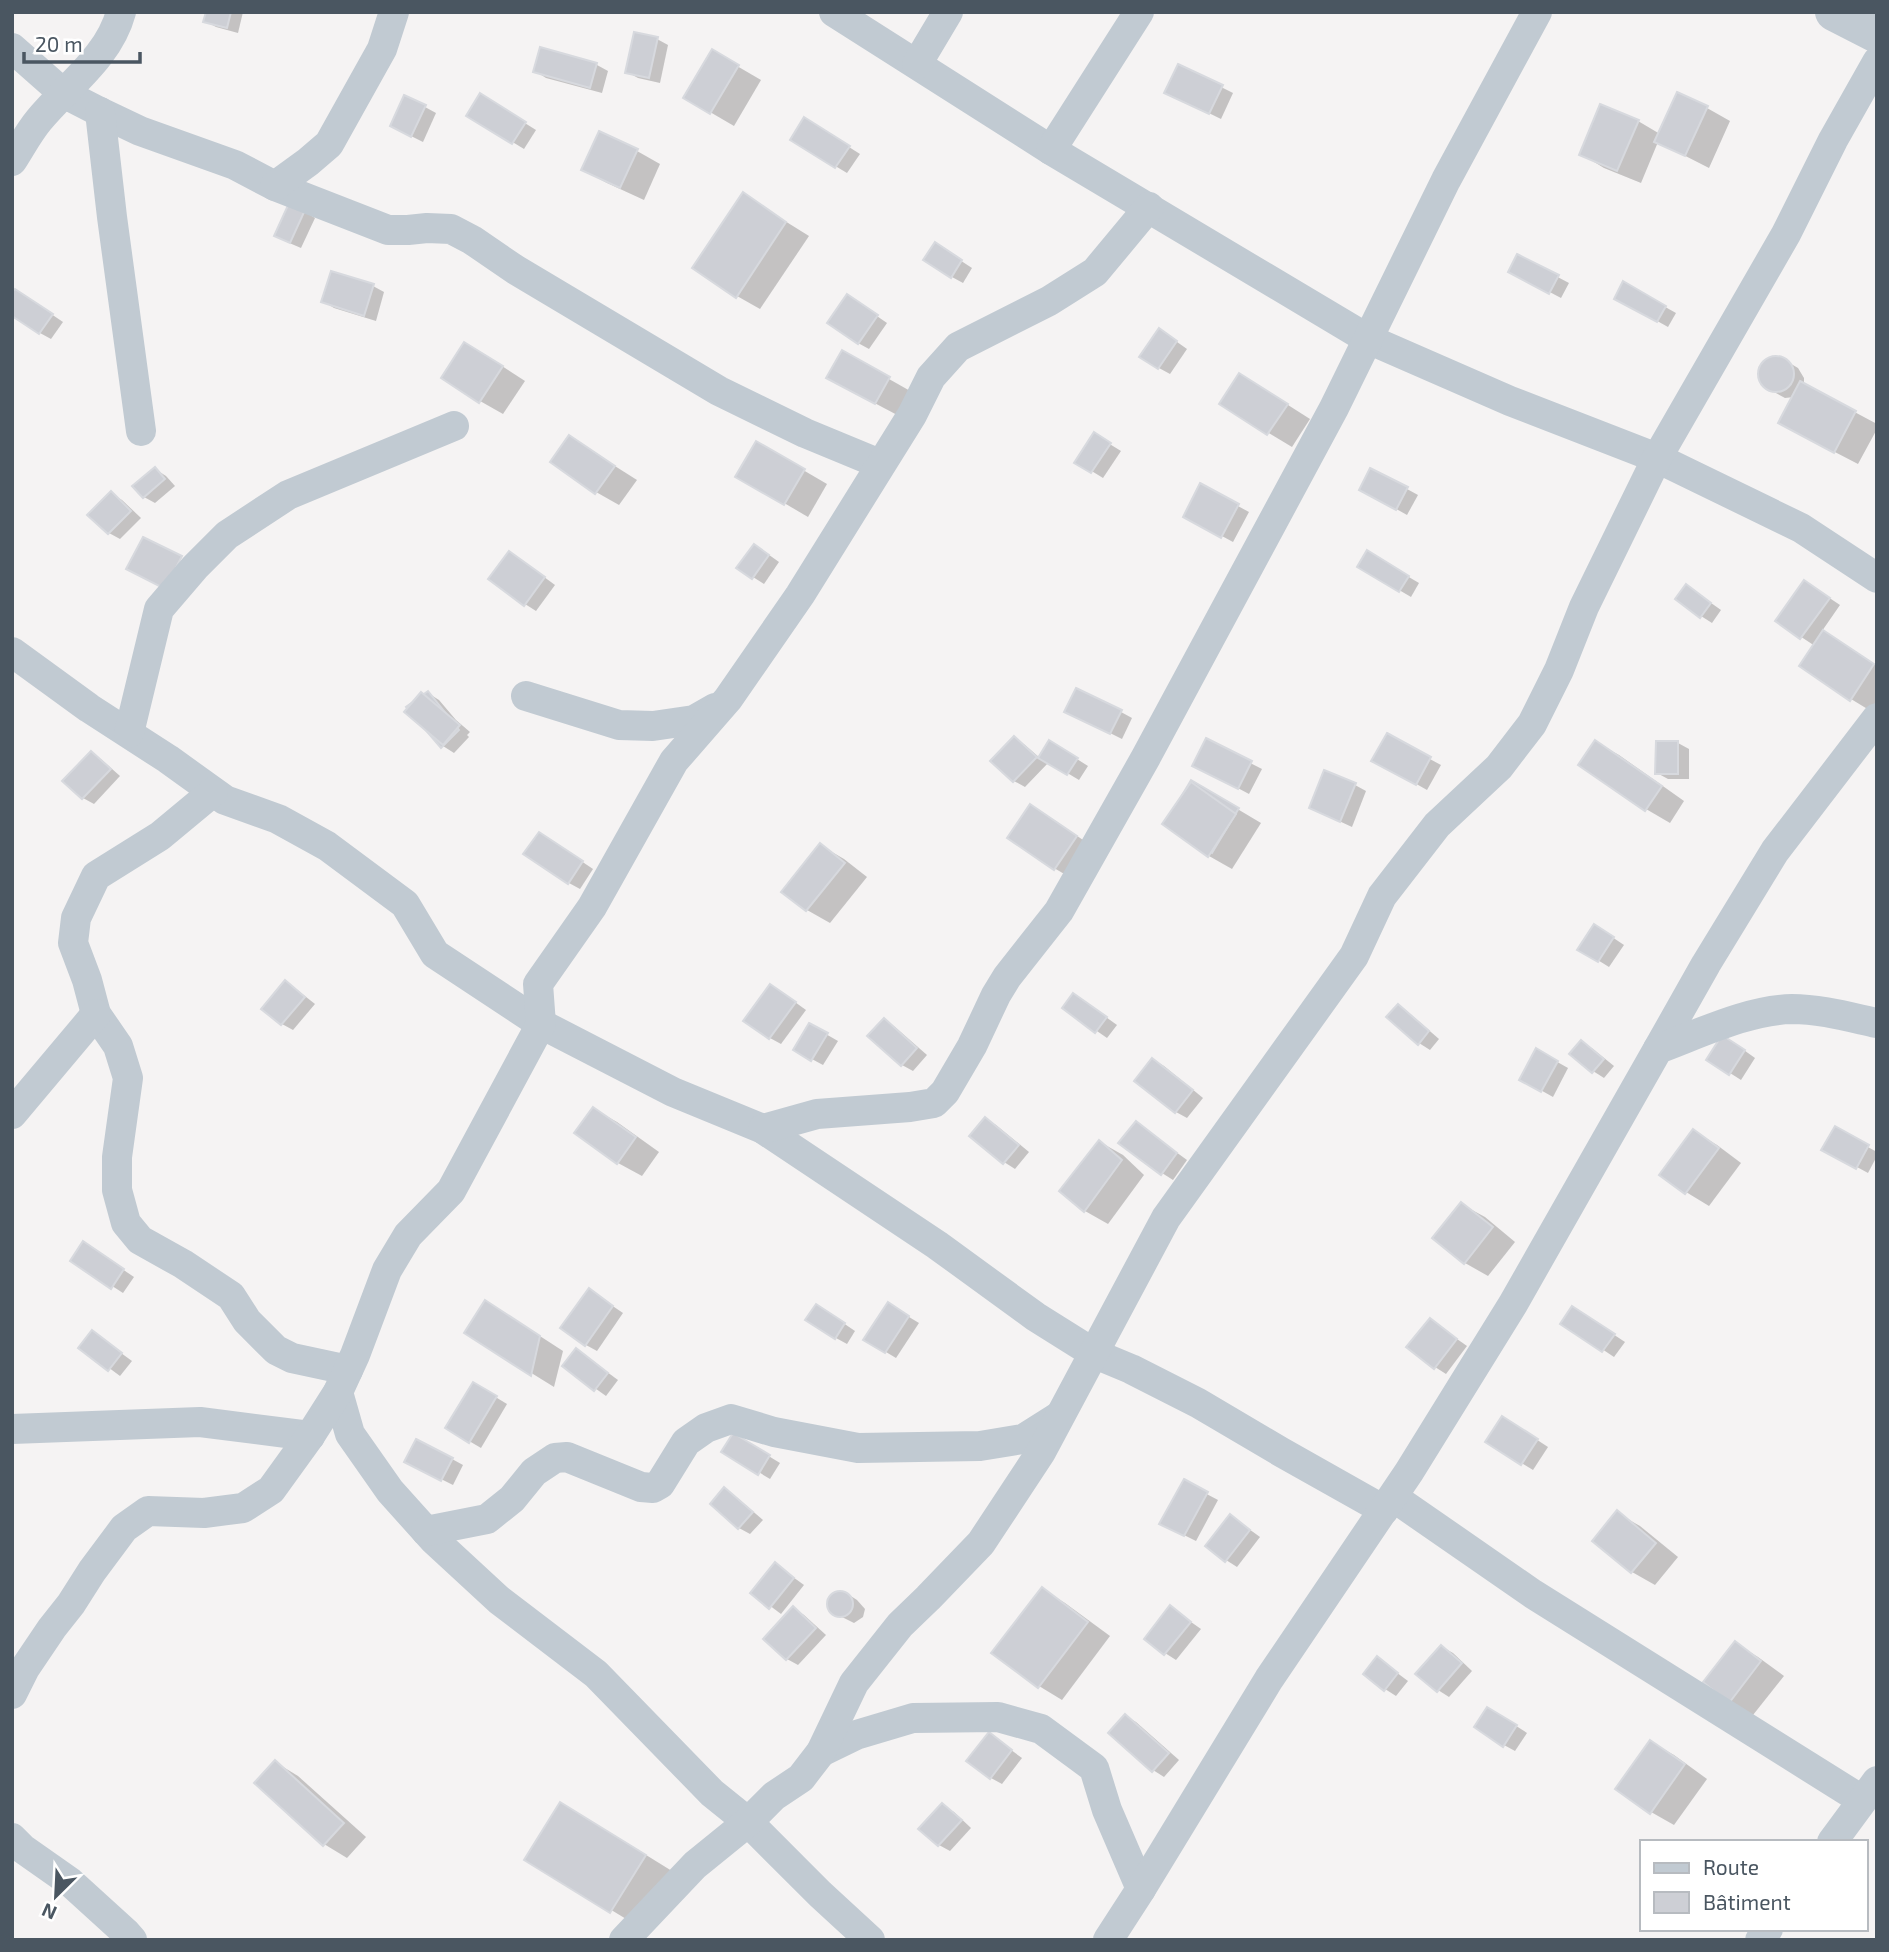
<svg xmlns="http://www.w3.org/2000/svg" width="1889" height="1952" font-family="'Exo 2',sans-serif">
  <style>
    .shadow { fill: #0003 }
    .building { fill: #cdcfd5; stroke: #d7d9de; stroke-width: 2 }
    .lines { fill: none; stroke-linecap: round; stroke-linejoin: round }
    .minor { stroke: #c1cad2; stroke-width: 30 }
    .tertiary { stroke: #c1cad2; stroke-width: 38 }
  </style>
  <rect width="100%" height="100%" fill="#f5f3f3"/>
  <g class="shadow">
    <polygon points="207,12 243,12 238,33 216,27 205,21"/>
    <polygon points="657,39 668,45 660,83 638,78 627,72"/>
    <polygon points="541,49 597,65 608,71 602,93 546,78 535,71"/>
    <polygon points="713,52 761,80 734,126 686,98"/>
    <polygon points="1179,66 1233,93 1221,119 1178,98"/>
    <polygon points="491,102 536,130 524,149 468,115"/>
    <polygon points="425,107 436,113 423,142 403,132"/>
    <polygon points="1707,108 1730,121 1709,168 1658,142 1641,183 1604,168 1581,154 1638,121 1660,134"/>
    <polygon points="816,126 860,154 847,173 792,140"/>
    <polygon points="637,151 660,164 644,200 607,183 583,170"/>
    <polygon points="743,195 809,236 760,309 737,296"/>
    <polygon points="304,211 315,218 301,248 287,242"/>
    <polygon points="946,251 972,268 963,283 952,277"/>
    <polygon points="1518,256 1569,283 1561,298 1521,277"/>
    <polygon points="1624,284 1676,313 1668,327 1616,298"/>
    <polygon points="373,286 384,292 376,321 334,308 323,301"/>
    <polygon points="26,297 63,322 51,339 40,333"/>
    <polygon points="858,303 887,323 869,349 858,343"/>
    <polygon points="1170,337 1187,349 1170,374 1159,368"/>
    <polygon points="843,353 912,392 899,416 852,391"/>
    <polygon points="488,357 525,381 503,414 480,401"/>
    <polygon points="1781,358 1798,368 1804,378 1804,385 1877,424 1877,429 1858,464 1804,436 1794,397 1785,398 1763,386 1760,381 1759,371 1764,362 1769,359"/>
    <polygon points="1263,389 1310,419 1292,447 1221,404"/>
    <polygon points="1095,435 1121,451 1103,478 1077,462"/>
    <polygon points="569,437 637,480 619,505 596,492"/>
    <polygon points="757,443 827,484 808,517 738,476"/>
    <polygon points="155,469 166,476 175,486 155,503 144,497"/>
    <polygon points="1201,486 1249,512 1233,542 1185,516"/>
    <polygon points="1361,489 1407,489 1418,495 1407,515"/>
    <polygon points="111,494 122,500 141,518 120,539 109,533"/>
    <polygon points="765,552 779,562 764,584 753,577"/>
    <polygon points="1368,553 1419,583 1411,597 1360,567"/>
    <polygon points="521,560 555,585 536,611 525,604"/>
    <polygon points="1687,586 1721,610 1712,623 1701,616"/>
    <polygon points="1816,589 1840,605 1822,631 1877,666 1877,709 1874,713 1851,699 1815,646 1777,621"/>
    <polygon points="428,693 439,700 456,720 470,732 467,735 469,737 454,753 443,746 424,696"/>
    <polygon points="1121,712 1132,718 1122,739 1078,717"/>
    <polygon points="1387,736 1441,765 1427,790 1374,760"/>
    <polygon points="1014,738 1025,745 1040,758 1050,742 1088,766 1079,780 1049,762 1025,787 1014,781 993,761"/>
    <polygon points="1207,741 1262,769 1249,794 1206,771"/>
    <polygon points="1595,742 1619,755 1684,801 1670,823 1646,809 1581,764"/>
    <polygon points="1657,743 1678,743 1689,749 1689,779 1668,779 1657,773"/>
    <polygon points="91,753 102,760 120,776 94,804 83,798 65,781"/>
    <polygon points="1192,782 1261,823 1232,869 1209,856 1165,824"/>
    <polygon points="1355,785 1366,791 1352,827 1311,808"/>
    <polygon points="1031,806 1054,820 1099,851 1078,882 1054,868"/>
    <polygon points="550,840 593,869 580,889 569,883"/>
    <polygon points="820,845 844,859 867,877 830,923 807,910 784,892"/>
    <polygon points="1606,933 1624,945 1609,967 1580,949"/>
    <polygon points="285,982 296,989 315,1004 293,1030 282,1024"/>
    <polygon points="781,992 806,1010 781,1044 770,1038"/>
    <polygon points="1085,1002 1117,1025 1107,1038 1064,1008"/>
    <polygon points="1398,1006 1409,1013 1439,1039 1430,1050 1419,1043"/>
    <polygon points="884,1020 895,1027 927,1055 913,1071 902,1065"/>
    <polygon points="810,1025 838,1041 823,1065 795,1050"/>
    <polygon points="1582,1042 1593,1049 1614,1066 1604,1078 1593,1071"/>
    <polygon points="1734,1043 1755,1058 1741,1080 1708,1059"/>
    <polygon points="1536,1050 1568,1068 1553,1097 1521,1079"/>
    <polygon points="1153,1060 1164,1066 1203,1098 1187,1118 1176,1112 1137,1080"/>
    <polygon points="594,1109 617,1122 659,1152 642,1176 618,1163 577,1132"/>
    <polygon points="985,1119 996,1125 1029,1152 1015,1169 1004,1162"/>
    <polygon points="1136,1123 1187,1160 1173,1180 1162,1173"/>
    <polygon points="1835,1129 1877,1152 1877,1156 1868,1173 1824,1149"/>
    <polygon points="1694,1131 1717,1145 1741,1163 1709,1206 1686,1192 1662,1174"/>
    <polygon points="1100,1142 1123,1155 1144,1175 1108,1224 1085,1211"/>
    <polygon points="1461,1204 1485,1217 1515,1242 1488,1276 1465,1263"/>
    <polygon points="94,1250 134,1277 123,1293 72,1260"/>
    <polygon points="589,1290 623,1313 597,1351 586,1345"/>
    <polygon points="899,1311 919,1323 896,1358 886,1352"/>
    <polygon points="827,1312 855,1331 847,1344 836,1338"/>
    <polygon points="1584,1315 1625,1342 1614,1357 1563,1323"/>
    <polygon points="509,1316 563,1351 554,1387 467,1333"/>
    <polygon points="1430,1320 1467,1346 1446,1374 1435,1367"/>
    <polygon points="92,1332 132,1361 120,1376 81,1347"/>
    <polygon points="577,1350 618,1380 606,1396 564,1366"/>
    <polygon points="474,1384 507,1404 481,1448 447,1428"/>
    <polygon points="1513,1424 1548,1447 1533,1470 1487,1442"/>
    <polygon points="734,1435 780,1463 770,1479 724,1451"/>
    <polygon points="452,1459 463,1465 453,1485 417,1467"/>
    <polygon points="1184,1482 1218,1500 1196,1541 1172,1529"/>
    <polygon points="724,1489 735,1496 763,1520 750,1534 739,1528 712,1504"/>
    <polygon points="1617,1513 1640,1526 1678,1557 1655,1585 1632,1572"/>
    <polygon points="1231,1516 1260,1537 1237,1567 1226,1560"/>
    <polygon points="775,1564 804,1585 781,1614 753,1593"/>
    <polygon points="1042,1589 1065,1603 1110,1636 1062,1700 1039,1686"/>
    <polygon points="837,1592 846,1593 857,1600 865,1609 863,1617 854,1623 834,1613 829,1607 829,1600"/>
    <polygon points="793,1608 804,1615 826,1635 798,1665 787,1659"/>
    <polygon points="1171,1608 1201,1629 1176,1660 1165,1653"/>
    <polygon points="1735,1643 1758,1657 1784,1676 1753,1715 1730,1702"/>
    <polygon points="1442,1647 1453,1653 1472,1671 1449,1697 1438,1690"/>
    <polygon points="1377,1658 1408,1681 1396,1696 1385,1689"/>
    <polygon points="1499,1715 1527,1733 1515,1751 1504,1745"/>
    <polygon points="1125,1716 1136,1722 1179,1760 1164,1777 1153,1770"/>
    <polygon points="989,1734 1022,1758 1002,1784 991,1778"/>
    <polygon points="1651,1742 1674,1755 1707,1779 1674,1825 1651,1812"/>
    <polygon points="275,1762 298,1776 366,1837 347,1858 324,1844"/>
    <polygon points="943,1806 954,1812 971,1828 950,1851 939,1845 921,1829"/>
    <polygon points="596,1824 680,1876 646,1931 527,1859"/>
  </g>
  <g class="building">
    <polygon points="206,12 231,12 227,28 203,22"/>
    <polygon points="634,32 658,37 649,78 625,73"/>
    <polygon points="540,47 597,63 590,88 533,72"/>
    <polygon points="712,49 739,65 710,114 683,98"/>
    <polygon points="1178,64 1223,85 1209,114 1164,93"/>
    <polygon points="1677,92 1708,106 1685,156 1654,142"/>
    <polygon points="480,93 526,122 512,144 466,116"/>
    <polygon points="404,95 426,105 411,137 390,126"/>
    <polygon points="1600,104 1639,120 1617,171 1579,155"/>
    <polygon points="804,117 850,146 835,168 790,140"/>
    <polygon points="599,131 638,149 620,188 581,170"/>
    <polygon points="743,192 786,222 736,298 692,268"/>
    <polygon points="289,203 305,210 290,243 274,236"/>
    <polygon points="935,242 962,260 951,278 923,260"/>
    <polygon points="1517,254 1559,275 1549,294 1508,272"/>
    <polygon points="331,271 374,284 364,316 321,302"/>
    <polygon points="1623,281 1666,306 1657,322 1614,299"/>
    <polygon points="15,289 53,314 39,334 12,316 12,292"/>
    <polygon points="847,294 878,315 858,344 827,323"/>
    <polygon points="1159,328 1177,341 1158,369 1139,357"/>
    <polygon points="464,342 503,366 479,403 441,378"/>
    <polygon points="842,350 890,377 875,404 826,378"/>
    <circle cx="1776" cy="374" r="18"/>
    <polygon points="1239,373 1288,404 1267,435 1219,404"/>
    <polygon points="1800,381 1856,411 1834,453 1778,423"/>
    <polygon points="1094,432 1111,443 1091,473 1074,463"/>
    <polygon points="569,435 615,466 595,494 550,462"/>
    <polygon points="756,441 805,469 784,505 735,477"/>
    <polygon points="155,467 165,479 143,498 132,486"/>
    <polygon points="1370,468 1408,487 1396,510 1359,490"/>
    <polygon points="1200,483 1239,504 1221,538 1183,517"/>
    <polygon points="111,491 131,511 108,534 87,515"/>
    <polygon points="143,537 182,556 165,589 126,569"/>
    <polygon points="754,544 769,555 752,579 736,568"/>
    <polygon points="1367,550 1409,576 1399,592 1357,567"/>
    <polygon points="509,551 545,577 524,606 488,579"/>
    <polygon points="1804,580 1830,598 1800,639 1775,621"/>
    <polygon points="1686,584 1711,603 1700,618 1675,599"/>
    <polygon points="1823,630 1874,664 1850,701 1799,666"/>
    <polygon points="1076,688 1122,710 1110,734 1064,712"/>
    <polygon points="428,691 459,730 441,748 406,707"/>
    <polygon points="421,692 460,725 443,745 404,712"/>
    <polygon points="1387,733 1431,757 1416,785 1371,761"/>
    <polygon points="1014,736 1037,757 1013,782 990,761"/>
    <polygon points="1206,738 1252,761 1238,789 1192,766"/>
    <polygon points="1049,740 1078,758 1067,775 1038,758"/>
    <polygon points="1595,740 1662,786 1645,811 1578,765"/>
    <polygon points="1656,741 1678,741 1678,774 1655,774"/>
    <polygon points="91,751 111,769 82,799 62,781"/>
    <polygon points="1324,770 1356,783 1340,822 1309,808"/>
    <polygon points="1191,780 1239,808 1212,853 1165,825"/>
    <polygon points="1191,782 1236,814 1208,857 1162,824"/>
    <polygon points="1030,804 1077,836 1054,870 1007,838"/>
    <polygon points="539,832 583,861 568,884 523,854"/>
    <polygon points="820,843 845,863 806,911 781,892"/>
    <polygon points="1594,924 1614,937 1598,962 1577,950"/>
    <polygon points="285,980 305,997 281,1025 261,1009"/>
    <polygon points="770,984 796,1002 769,1039 743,1021"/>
    <polygon points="1073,993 1107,1017 1095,1033 1062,1008"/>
    <polygon points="1398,1004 1429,1031 1418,1045 1386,1017"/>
    <polygon points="884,1018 917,1048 901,1066 867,1036"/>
    <polygon points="809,1023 828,1033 811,1061 793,1050"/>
    <polygon points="1722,1035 1745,1050 1729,1075 1706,1060"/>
    <polygon points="1581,1040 1604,1059 1592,1073 1569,1054"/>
    <polygon points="1536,1048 1558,1061 1541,1092 1519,1080"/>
    <polygon points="1152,1058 1193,1090 1175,1113 1134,1081"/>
    <polygon points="593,1107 636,1137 617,1164 574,1133"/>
    <polygon points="985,1117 1019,1145 1003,1164 969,1136"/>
    <polygon points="1136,1121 1177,1153 1161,1175 1118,1143"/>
    <polygon points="1835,1126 1869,1145 1856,1169 1821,1150"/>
    <polygon points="1693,1129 1719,1148 1685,1194 1659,1175"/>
    <polygon points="1099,1140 1122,1160 1084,1212 1059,1191"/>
    <polygon points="1461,1202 1493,1227 1464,1264 1432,1238"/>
    <polygon points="83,1241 124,1269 111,1289 70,1261"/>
    <polygon points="589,1288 613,1306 585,1346 560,1328"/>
    <polygon points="485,1300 540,1336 531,1376 464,1333"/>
    <polygon points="888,1302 909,1316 885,1353 863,1340"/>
    <polygon points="816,1304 845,1323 835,1339 805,1320"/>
    <polygon points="1572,1306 1615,1334 1602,1352 1560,1324"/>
    <polygon points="1430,1318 1457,1339 1434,1369 1406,1347"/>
    <polygon points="92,1330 122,1353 108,1371 78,1348"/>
    <polygon points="576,1348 608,1373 594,1391 562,1366"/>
    <polygon points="473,1382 497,1396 469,1443 445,1428"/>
    <polygon points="1502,1416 1538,1439 1521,1465 1485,1442"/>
    <polygon points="733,1433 770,1455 758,1475 721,1452"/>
    <polygon points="416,1439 453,1458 441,1481 404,1462"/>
    <polygon points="1184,1479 1208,1492 1184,1536 1159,1524"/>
    <polygon points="724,1487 753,1512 738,1529 710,1504"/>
    <polygon points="1617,1510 1656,1543 1631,1573 1592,1541"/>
    <polygon points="1230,1514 1250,1530 1225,1562 1205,1546"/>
    <polygon points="775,1562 794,1578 769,1609 750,1593"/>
    <polygon points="1042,1587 1088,1622 1038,1688 991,1653"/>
    <circle cx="840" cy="1604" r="13"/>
    <polygon points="1170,1605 1191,1622 1164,1655 1144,1639"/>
    <polygon points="793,1606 816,1628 786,1660 763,1639"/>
    <polygon points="1735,1641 1761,1661 1729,1703 1703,1682"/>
    <polygon points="1441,1645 1462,1663 1437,1692 1415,1674"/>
    <polygon points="1377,1656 1398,1673 1384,1691 1363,1674"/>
    <polygon points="1487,1707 1517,1725 1503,1747 1474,1727"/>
    <polygon points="1125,1714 1169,1753 1152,1772 1108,1733"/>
    <polygon points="989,1732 1012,1750 990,1779 966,1761"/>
    <polygon points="1650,1740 1685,1764 1650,1814 1615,1789"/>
    <polygon points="275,1760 344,1823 323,1846 254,1783"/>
    <polygon points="560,1802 646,1855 610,1913 524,1860"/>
    <polygon points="942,1803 962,1820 938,1846 918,1829"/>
  </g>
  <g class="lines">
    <g class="minor">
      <polyline points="834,12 1051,150"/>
      <polyline points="1139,12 1051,150 1368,339 1510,401 1657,458 1801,528 1877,578"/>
      <polyline points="12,48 63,93 100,112 140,131 235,165 275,186 388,230 408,230 427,228 451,229 472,240 516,270 719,391 805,433 880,464"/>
      <polyline points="917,64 948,12"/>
      <polyline points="100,112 112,217 141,431"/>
      <path d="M12,161C21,147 29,132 39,120C68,85 109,57 121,12"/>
      <polyline points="275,186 308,162 329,144 382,49 394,12"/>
      <polyline points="12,652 89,708 168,759 225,800 278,819 327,846 405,904 435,954 541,1024 673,1092 763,1129 937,1245 1036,1317 1095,1354 1131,1369 1198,1403 1281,1452 1384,1510"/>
      <polyline points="526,696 619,725 653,726 694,720 715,708"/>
      <polyline points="129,733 159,609 195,567 227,535 288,495 454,426"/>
      <polyline points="213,792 160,836 96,876 76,918 73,943 87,980 96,1014 118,1046 128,1078 117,1157 117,1190 126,1223 140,1240 183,1264 231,1296 247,1321 276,1350 292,1358 348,1370"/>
      <polyline points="1658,1049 1706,964 1775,851 1877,718"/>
      <polyline points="12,1114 96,1014"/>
      <polyline points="763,1129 817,1114 910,1107 934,1103 945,1092 972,1046 996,995 1007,977 1059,911 1146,757 1334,408 1446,180 1537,12"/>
      <polyline points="338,1392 350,1434 390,1491 434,1540 499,1600 596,1674 712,1793 748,1822 820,1894 870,1940"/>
      <polyline points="12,1429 200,1422 310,1436"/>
      <polyline points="1393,1497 1533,1594 1862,1800"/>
      <polyline points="426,1531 487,1519 512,1499 534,1472 555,1458 567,1457 641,1487 653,1488 660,1484 686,1442 706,1428 731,1419 774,1432 858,1448 980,1446 1023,1439 1058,1417"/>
      <polyline points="12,1694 25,1668 52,1628 71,1604 92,1571 124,1528 148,1511 204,1513 243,1508 271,1490 310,1436 338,1392 355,1355 387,1270 408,1235 451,1191 541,1024 538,984 592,907 674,761 728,699 800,595 912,415 931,377 958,347 1049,301 1095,272 1149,207"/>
      <polyline points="821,1752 856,1735 913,1718 998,1717 1041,1729 1094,1768 1107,1810 1141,1889"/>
      <polyline points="12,1838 23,1849 70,1882 125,1932 132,1940"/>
      <polyline points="1832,1842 1877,1781"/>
      <polyline points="624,1940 695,1865 748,1822 774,1796 801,1778 821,1752 854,1683 900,1625 928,1598 981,1543 1041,1452 1166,1218 1354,956 1382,896 1437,825 1499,767 1532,724 1559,670 1584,607 1657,458 1786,234 1833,140 1877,62"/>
      <path d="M1108,1940L1141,1889L1269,1679L1409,1472L1513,1304L1658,1049C1699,1034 1747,1010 1792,1009C1820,1009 1849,1017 1877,1023"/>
      <polyline points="1760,1940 1768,1929"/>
    </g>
    <polyline class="tertiary" points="1834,12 1877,34"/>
  </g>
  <rect width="1889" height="1952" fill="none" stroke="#4a5661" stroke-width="28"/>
  <rect x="1640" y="1840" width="228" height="91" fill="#ffffff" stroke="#b7bbc0" stroke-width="2"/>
  <rect x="1654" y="1863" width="35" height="10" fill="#c1cad2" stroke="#b7bbc0" stroke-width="2"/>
  <text x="1703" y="1875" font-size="21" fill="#4a5661">Route</text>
  <rect x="1654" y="1892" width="35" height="21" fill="#cdcfd5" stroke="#b7bbc0" stroke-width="2"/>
  <text x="1703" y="1910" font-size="21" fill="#4a5661">Bâtiment</text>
  <g transform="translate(56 1896) rotate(204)" stroke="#ffffff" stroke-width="5" paint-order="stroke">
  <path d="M0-5L12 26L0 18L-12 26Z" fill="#4a5661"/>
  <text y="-10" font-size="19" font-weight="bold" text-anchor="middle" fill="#4a5661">N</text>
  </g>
  <path d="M24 52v10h116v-10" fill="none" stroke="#4a5661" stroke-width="3.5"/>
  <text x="35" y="52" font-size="21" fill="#4a5661" stroke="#ffffff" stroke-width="5" paint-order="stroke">20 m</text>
</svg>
